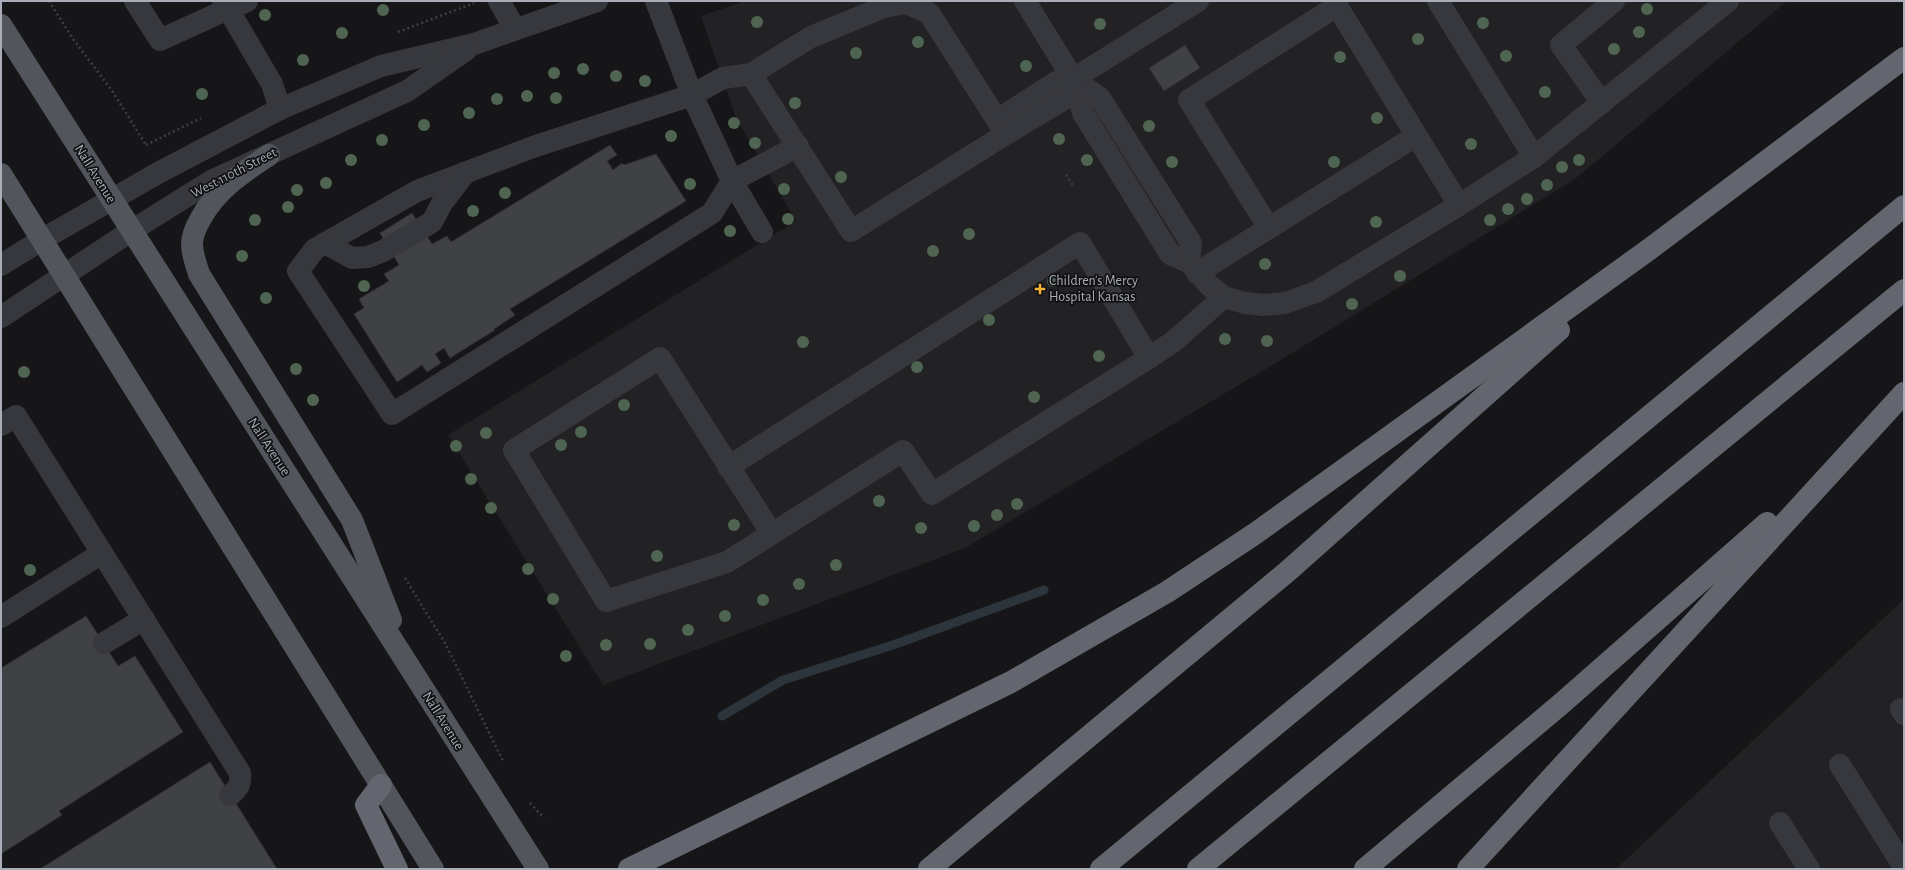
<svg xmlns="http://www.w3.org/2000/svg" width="1905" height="870" font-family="'Alegreya Sans',sans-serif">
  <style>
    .built { fill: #222225 }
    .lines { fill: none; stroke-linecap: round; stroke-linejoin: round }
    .stream { stroke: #2c353c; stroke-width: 9 }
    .building { fill: #404145; stroke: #303034 }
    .path { stroke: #3d3f44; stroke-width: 2.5; stroke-dasharray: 2 3; stroke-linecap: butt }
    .minor { stroke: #37383d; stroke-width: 22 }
    .major { stroke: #53555c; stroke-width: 22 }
    .highway { stroke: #63666e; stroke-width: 22 }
    .tree { fill: #506452 }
    .poi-dot { fill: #f2b134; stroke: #111113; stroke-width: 1.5 }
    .labels { text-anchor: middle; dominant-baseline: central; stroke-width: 3.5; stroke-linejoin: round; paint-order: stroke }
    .street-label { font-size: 14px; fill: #a8adb8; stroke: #111113 }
    .poi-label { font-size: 14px; fill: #a8adb8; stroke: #111113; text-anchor: start }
  </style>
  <rect width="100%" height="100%" fill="#161618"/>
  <g class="built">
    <polygon points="745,1 1787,1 1575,179 1284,358 965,548 603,685 448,435 796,221 736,118 701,16"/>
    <polygon points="1904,599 1904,869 1616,869"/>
  </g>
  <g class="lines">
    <polyline class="stream" points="722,716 783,680 893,645 1044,590"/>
  </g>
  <g class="building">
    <polygon points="1185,45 1200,68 1164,91 1149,68"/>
    <polygon points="610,145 617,155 607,161 613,170 622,163 624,165 656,154 686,201 510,309 515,315 494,329 495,330 450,358 444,348 435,354 441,363 427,372 422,365 397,382 354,314 364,308 359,299 389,281 384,274 399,265 380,233 412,213 432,244 447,236 451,242"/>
    <polygon points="86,616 118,666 135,656 183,732 59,811 62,815 1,854 1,668"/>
    <polygon points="210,762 277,869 40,869"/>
  </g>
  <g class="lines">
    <g class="path">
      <polyline points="49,1 73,39 113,92 146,145"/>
      <polyline points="398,32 474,3"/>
      <polyline points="146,145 201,118"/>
      <polyline points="1066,175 1074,187"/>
      <polyline points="405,578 445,643 503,761"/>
      <polyline points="530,803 544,818"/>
    </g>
    <g class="minor">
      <polyline points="135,1 160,40 228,9 223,1"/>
      <polyline points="247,1 228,9 272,84 280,109"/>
      <polyline points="499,1 515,29"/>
      <polyline points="656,1 692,95 723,78 751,74 851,231 1006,134 929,13 906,3 884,7 811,37 751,74"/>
      <polyline points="1025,1 1073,79 1083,113 1170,254 1189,262 1210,286 1224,297 1245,303 1263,305 1285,303 1316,292 1459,205 1534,157 1728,1"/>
      <polyline points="1438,1 1534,157"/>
      <polyline points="1073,79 1100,98 1191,243 1189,262"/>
      <polyline points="1602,103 1561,45 1614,1"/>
      <polyline points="997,120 1058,81 1073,79 1198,1"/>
      <polyline points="1006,134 1064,99 1073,79"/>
      <polyline points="1269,228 1416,136"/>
      <polyline points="762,232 732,181 712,213 392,414 298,271 315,249 417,191 533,147 692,95 732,181 798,146"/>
      <polyline points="325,243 352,258 368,257 383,251 432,222 442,203 465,173"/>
      <polyline points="1,265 43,239 158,173 280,109 381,66 474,44 597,1"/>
      <polyline points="1197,273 1269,228 1189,100 1337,6 1459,205"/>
      <polyline points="1,317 131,231 211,181 407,91 466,50"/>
      <polyline points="1,425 16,416 102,553 1,617"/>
      <polyline points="728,467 1080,243 1149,358"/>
      <polyline points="772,534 660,358 514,450 606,601 727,562 903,451 932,494 1149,358 1174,341 1224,297"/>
      <path d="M102,553L240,773C241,784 239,788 230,795"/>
      <polyline points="104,643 144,619"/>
      <polyline points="1901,709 1904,714"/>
      <polyline points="1840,765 1904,867"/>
      <polyline points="1780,823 1809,869"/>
    </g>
    <g class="major">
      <polyline points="1,25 538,869"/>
      <path d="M269,155C242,173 217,189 201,218C197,225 192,234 192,244C192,254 196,264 199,274L352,520L391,620"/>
      <polyline points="1,174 433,869"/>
    </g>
    <g class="highway">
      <polyline points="381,785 366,805 397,869"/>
      <polyline points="629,869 1011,682 1167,592 1256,533 1651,248 1904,58"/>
      <polyline points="929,869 1288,571 1559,330"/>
      <polyline points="1101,869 1904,206"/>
      <polyline points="1198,869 1904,290"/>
      <polyline points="1365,869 1561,704 1767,523"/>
      <polyline points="1468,869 1904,393"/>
    </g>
  </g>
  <g class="tree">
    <circle cx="1647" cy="9" r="6"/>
    <circle cx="383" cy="10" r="6"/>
    <circle cx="265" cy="15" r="6"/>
    <circle cx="757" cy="22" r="6"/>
    <circle cx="1483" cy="23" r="6"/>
    <circle cx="1100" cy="24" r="6"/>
    <circle cx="1639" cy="32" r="6"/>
    <circle cx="342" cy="33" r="6"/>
    <circle cx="1418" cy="39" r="6"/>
    <circle cx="918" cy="42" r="6"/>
    <circle cx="1614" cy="49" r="6"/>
    <circle cx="856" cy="53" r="6"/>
    <circle cx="1506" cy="56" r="6"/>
    <circle cx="1340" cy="57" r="6"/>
    <circle cx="303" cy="60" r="6"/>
    <circle cx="1026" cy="66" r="6"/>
    <circle cx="583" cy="69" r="6"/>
    <circle cx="554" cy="73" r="6"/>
    <circle cx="616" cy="76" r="6"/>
    <circle cx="645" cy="81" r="6"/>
    <circle cx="1545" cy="92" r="6"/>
    <circle cx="202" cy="94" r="6"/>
    <circle cx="527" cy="96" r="6"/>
    <circle cx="556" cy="98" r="6"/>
    <circle cx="497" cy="99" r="6"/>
    <circle cx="795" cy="103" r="6"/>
    <circle cx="469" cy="113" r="6"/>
    <circle cx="1377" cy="118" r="6"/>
    <circle cx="734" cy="123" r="6"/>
    <circle cx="424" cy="125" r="6"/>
    <circle cx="1149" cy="126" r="6"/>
    <circle cx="671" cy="136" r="6"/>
    <circle cx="1059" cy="139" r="6"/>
    <circle cx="382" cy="140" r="6"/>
    <circle cx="755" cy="143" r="6"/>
    <circle cx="1471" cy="144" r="6"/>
    <circle cx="351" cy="160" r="6"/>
    <circle cx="1087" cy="160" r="6"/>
    <circle cx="1579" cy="160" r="6"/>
    <circle cx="1172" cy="162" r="6"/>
    <circle cx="1334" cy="162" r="6"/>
    <circle cx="1562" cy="167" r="6"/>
    <circle cx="841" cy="177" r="6"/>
    <circle cx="326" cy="183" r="6"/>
    <circle cx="690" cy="184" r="6"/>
    <circle cx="1547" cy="185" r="6"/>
    <circle cx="784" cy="189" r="6"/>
    <circle cx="297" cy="190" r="6"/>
    <circle cx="505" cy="193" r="6"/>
    <circle cx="1527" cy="199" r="6"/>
    <circle cx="288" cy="207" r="6"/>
    <circle cx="1508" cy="209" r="6"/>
    <circle cx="473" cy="211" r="6"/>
    <circle cx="788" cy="219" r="6"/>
    <circle cx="255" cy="220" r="6"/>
    <circle cx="1490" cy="220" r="6"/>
    <circle cx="1376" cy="222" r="6"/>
    <circle cx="730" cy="231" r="6"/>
    <circle cx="969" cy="234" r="6"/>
    <circle cx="933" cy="251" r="6"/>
    <circle cx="242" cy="256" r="6"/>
    <circle cx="1265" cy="264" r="6"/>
    <circle cx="1400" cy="276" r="6"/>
    <circle cx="1053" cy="281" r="6"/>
    <circle cx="364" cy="286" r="6"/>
    <circle cx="266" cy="298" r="6"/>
    <circle cx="1352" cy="304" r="6"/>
    <circle cx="989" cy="320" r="6"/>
    <circle cx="1225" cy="339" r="6"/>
    <circle cx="1267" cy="341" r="6"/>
    <circle cx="803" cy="342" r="6"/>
    <circle cx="1099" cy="356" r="6"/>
    <circle cx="917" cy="367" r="6"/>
    <circle cx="296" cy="369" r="6"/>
    <circle cx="24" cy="372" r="6"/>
    <circle cx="1034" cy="397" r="6"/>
    <circle cx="313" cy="400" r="6"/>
    <circle cx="624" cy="405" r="6"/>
    <circle cx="581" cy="432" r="6"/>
    <circle cx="486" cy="433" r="6"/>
    <circle cx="561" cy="445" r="6"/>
    <circle cx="456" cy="446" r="6"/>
    <circle cx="471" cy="479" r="6"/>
    <circle cx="879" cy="501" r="6"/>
    <circle cx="1017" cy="504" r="6"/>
    <circle cx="491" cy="508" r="6"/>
    <circle cx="997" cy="515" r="6"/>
    <circle cx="734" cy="525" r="6"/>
    <circle cx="974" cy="526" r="6"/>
    <circle cx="921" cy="528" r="6"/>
    <circle cx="657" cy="556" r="6"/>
    <circle cx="836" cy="565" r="6"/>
    <circle cx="528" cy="569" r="6"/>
    <circle cx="30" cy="570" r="6"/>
    <circle cx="799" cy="584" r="6"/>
    <circle cx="553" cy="599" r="6"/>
    <circle cx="763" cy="600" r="6"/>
    <circle cx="725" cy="616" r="6"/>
    <circle cx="688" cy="630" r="6"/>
    <circle cx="650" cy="644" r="6"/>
    <circle cx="606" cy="645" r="6"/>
    <circle cx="566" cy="656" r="6"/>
  </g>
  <path class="poi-dot" d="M1038 283h4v4h4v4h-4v4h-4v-4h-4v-4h4z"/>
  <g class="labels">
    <g class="street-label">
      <text transform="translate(234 173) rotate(-27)">West 110th Street</text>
      <text transform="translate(95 174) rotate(58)">Nall Avenue</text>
      <text transform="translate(269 447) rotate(57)">Nall Avenue</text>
      <text transform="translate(443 721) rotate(58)">Nall Avenue</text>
    </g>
    <g class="poi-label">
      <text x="1049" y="281">Children's Mercy<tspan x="1049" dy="16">Hospital Kansas</tspan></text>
    </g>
  </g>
  <rect width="1905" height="870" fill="none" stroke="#a8adb8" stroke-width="4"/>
</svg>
